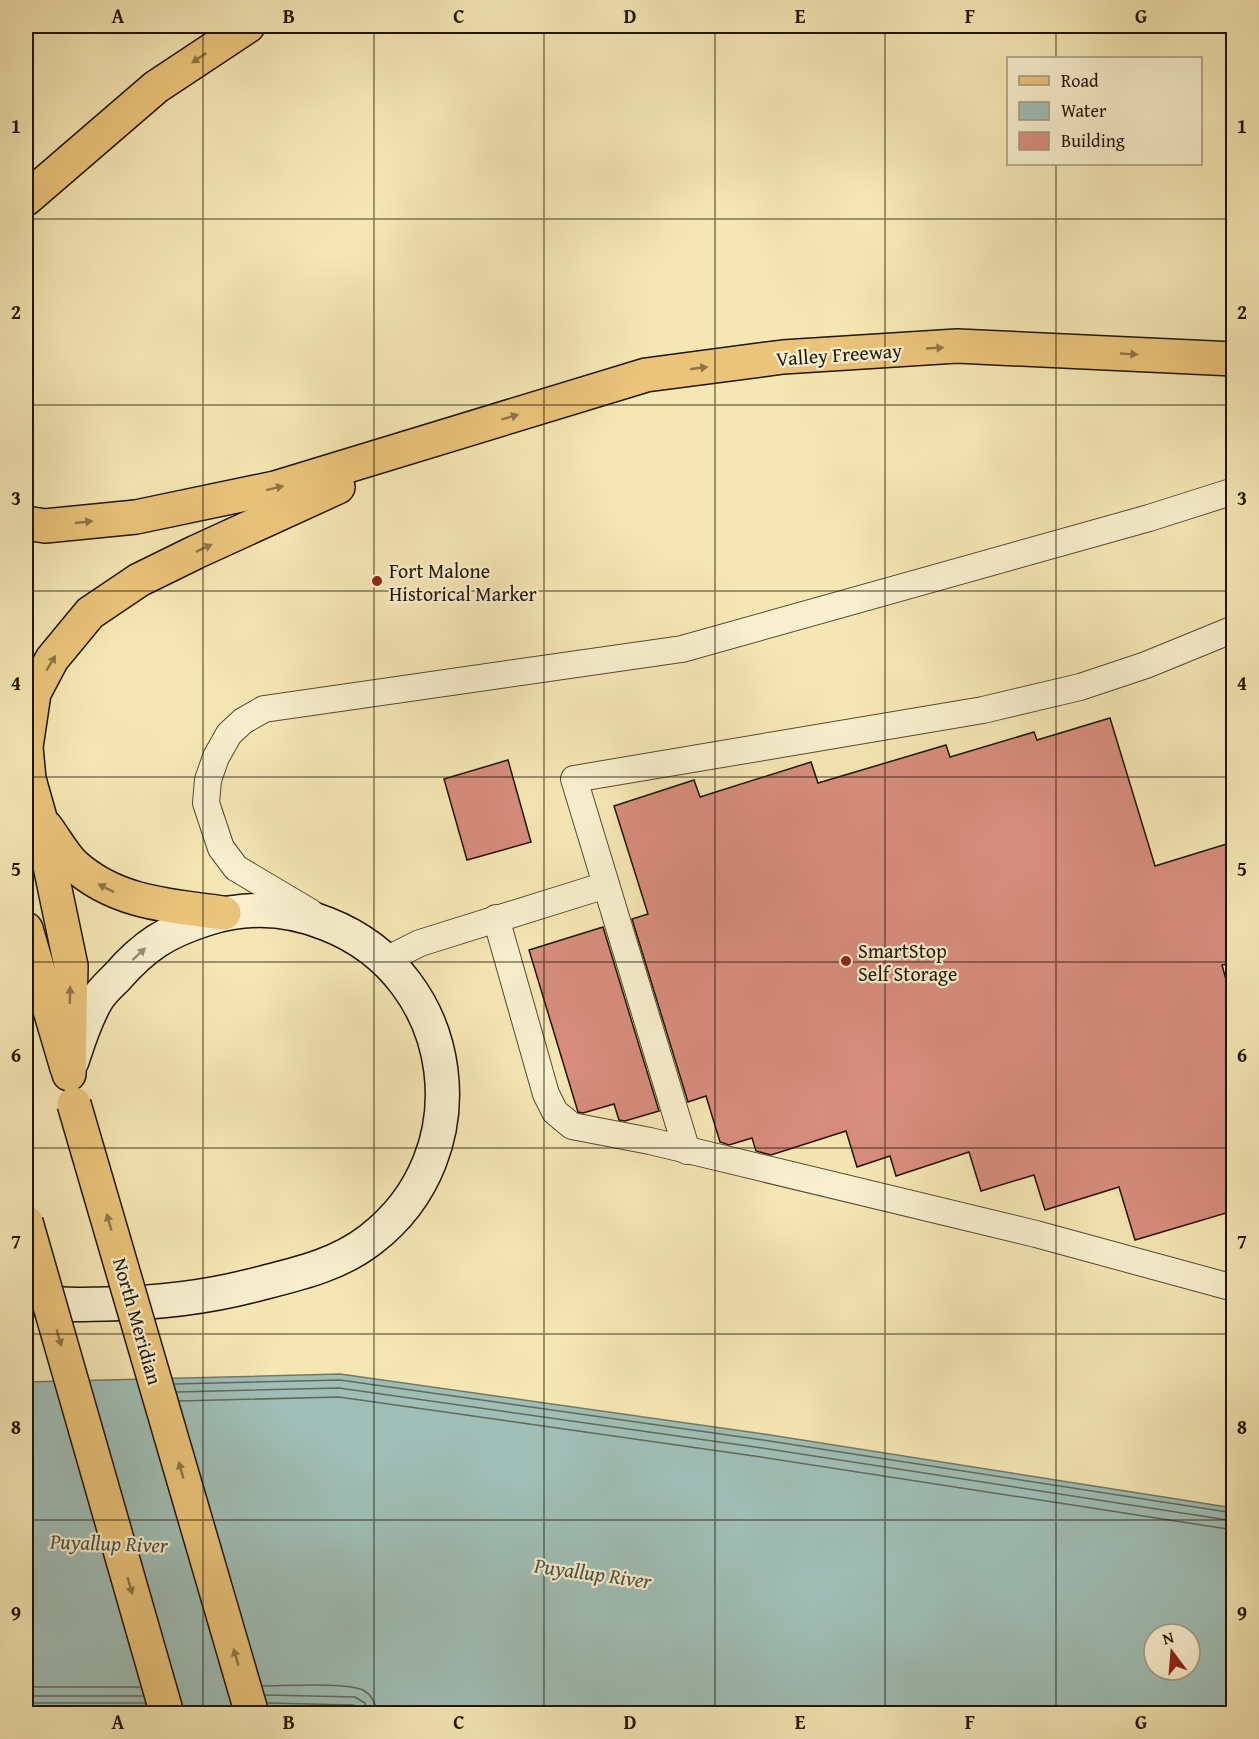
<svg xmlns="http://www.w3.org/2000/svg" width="1259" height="1739" font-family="'Gentium Book Plus',serif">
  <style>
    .water { fill: #9fbeb6; stroke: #6c7a6e; stroke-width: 1.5; fill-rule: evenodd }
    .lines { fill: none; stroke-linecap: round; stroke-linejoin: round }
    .shore { stroke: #60695c; stroke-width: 1.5 }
    .building { fill: #d88d7e; stroke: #201403; stroke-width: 1.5 }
    .lane-casing { stroke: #55492f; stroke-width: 28 }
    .secondary-casing { stroke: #201403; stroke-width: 36 }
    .primary-casing { stroke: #201403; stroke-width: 36 }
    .highway-casing { stroke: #201403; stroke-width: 36 }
    .lane { stroke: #f8efce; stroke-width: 26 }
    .secondary { stroke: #f8efce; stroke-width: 33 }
    .primary { stroke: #eac47a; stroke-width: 33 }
    .highway { stroke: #eac47a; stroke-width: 33 }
    .primary-bridge-casing { stroke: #201403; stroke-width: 36; stroke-linecap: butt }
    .primary-bridge { stroke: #eac47a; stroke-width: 33 }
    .oneway { fill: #8f7544 }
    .oneway2 { fill: #978c73 }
    .grid { fill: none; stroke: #201403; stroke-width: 1.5; stroke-opacity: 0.55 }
    .poi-dot { fill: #8f2418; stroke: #f8efce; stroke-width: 2 }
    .labels { text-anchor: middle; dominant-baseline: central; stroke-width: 4.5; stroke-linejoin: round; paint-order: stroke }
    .street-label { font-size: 20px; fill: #201403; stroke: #f8efce }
    .poi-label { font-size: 20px; fill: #201403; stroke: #f8efce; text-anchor: start }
    .water-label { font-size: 21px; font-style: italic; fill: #4c5042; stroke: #f8efce }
    .neatline { fill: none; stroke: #201403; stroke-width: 2 }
    .grid-label { font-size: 20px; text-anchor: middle; font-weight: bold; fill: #201403 }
  </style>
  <rect width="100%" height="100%" fill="#f5e7b4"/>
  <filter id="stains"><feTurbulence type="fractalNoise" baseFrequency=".00333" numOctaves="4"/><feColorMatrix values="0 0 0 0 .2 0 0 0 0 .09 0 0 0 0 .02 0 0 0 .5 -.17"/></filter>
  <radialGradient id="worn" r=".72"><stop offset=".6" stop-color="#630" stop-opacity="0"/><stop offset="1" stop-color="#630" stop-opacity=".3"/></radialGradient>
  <path class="water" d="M340,1374L764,1434L1233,1508V1713L384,1714L336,1709H26V1382ZM1154,1634H1190V1670H1154Z"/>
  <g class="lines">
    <g class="shore">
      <polyline points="175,1384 340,1380 763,1440 1234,1513"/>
      <polyline points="177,1392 339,1388 762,1448 1234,1521"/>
      <polyline points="179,1401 339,1397 761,1457 1234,1530"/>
      <path d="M263,1686C284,1686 346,1682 363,1690C372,1695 376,1704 377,1714"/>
      <polyline points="26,1687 140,1687"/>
      <polyline points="265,1695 355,1697 365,1703 368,1714"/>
      <polyline points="26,1696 143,1696"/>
      <polyline points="26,1703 145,1703"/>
      <polyline points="268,1703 353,1705 359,1708 360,1714"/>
    </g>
  </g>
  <g class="building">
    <polygon points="1110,718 1155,866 1233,842 1233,963 1222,965 1233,1005 1233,1211 1135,1240 1119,1187 1045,1210 1034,1175 981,1191 969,1152 896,1176 890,1156 857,1167 846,1131 771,1155 756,1151 752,1138 729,1145 720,1142 706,1096 688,1102 632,919 648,914 614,806 694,780 700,797 811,762 818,783 946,745 950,757 1034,732 1037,740"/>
    <polygon points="508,760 531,842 467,860 444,779"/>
    <polygon points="603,927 659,1111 625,1121 619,1120 614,1104 583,1113 578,1112 529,950"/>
  </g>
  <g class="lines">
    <defs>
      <g id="lane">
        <polyline points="310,912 236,868 221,848 206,803 208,780 216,757 229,734 243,721 264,709 682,649 1149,518 1234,491"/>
        <polyline points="496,918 546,1094 555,1112 572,1126 650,1141 1036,1234 1234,1288"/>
        <polyline points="386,960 420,943 606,885"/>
        <polyline points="687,1151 574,779 983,710 1080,687 1146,665 1234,629"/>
      </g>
      <path id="secondary" d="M26,1297C38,1299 50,1302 63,1304C77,1305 92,1304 106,1304C155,1303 203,1298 250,1286C292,1275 335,1267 370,1240C483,1154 460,976 327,924C288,908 246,906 206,919C166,932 145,945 117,977C110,984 101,992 96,1001C85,1020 79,1040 72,1061"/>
      <polyline id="primary" points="26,929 67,1068"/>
      <g id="highway">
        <polyline points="26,199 156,87 248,26"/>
        <polyline points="26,523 45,526 136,517 275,488 646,375 783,357 957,346 1234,359"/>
        <path d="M46,827C55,839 63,854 73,864C115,903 170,906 224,913"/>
        <polyline points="69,1074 71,966 40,818 29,779 26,747 34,693 52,659 90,613 139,580 196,552 338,487"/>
      </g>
    </defs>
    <use href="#lane" class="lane-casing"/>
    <use href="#secondary" class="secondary-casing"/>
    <use href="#primary" class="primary-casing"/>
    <use href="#highway" class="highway-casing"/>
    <use href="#lane" class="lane"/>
    <use href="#secondary" class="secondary"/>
    <use href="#primary" class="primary"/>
    <use href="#highway" class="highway"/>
    <defs>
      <g id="primary-bridge">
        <polyline points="74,1104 252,1714"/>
        <polyline points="26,1222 167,1714"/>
      </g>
    </defs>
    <use href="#primary-bridge" class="primary-bridge-casing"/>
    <use href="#primary-bridge" class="primary-bridge"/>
  </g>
  <defs><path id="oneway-solid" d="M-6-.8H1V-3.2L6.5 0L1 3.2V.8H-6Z" transform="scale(1.5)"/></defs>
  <g class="oneway">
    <use href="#oneway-solid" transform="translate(199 58) rotate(146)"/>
    <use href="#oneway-solid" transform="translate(935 348) rotate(-3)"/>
    <use href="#oneway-solid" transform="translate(1129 354) rotate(3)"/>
    <use href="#oneway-solid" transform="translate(699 368) rotate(-8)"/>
    <use href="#oneway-solid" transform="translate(510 417) rotate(-17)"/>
    <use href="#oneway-solid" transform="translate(275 488) rotate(-14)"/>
    <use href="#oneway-solid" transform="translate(84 522) rotate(-6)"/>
    <use href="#oneway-solid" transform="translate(204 548) rotate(-25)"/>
    <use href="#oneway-solid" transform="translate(51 663) rotate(-59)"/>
    <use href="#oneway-solid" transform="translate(106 888) rotate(-153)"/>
    <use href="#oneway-solid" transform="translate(70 995) rotate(-89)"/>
    <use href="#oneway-solid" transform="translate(109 1222) rotate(-106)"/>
    <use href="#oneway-solid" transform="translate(59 1338) rotate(74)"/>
    <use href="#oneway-solid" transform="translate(181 1470) rotate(-106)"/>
    <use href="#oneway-solid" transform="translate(130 1586) rotate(74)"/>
    <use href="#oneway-solid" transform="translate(236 1657) rotate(-106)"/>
  </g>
  <use class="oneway2" href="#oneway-solid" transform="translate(139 954) rotate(-43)"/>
  <path class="grid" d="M203,26V1714M374,26V1714M544,26V1714M715,26V1714M885,26V1714M1056,26V58M1056,164V1714M26,219H1234M26,405H1234M26,591H1234M26,777H1234M26,962H1234M26,1148H1234M26,1334H1234M26,1520H1234"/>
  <g class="poi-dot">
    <circle cx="377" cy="581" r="6"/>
    <circle cx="846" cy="961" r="6"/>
  </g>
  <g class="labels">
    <g class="street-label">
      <text transform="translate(839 354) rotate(-4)">Valley Freeway</text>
      <text transform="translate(138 1321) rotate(74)">North Meridian</text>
    </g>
    <g class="poi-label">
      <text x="389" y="570">Fort Malone<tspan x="389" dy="23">Historical Marker</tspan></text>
      <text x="858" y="950">SmartStop<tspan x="858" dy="23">Self Storage</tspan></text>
    </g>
    <g class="water-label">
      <text transform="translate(109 1543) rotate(2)">Puyallup River</text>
      <text transform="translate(593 1573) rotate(8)">Puyallup River</text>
    </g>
  </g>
  <rect width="1259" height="1739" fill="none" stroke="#f5e7b4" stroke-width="66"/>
  <rect x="1007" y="57" width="195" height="108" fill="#f8efce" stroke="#a2977d" stroke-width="1.5"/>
  <rect x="1019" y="76" width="30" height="9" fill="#eac47a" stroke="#a2977d" stroke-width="1.5"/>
  <text x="1061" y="87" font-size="18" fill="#201403">Road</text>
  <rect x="1019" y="102" width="30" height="18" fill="#9fbeb6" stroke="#a2977d" stroke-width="1.5"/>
  <text x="1061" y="117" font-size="18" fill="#201403">Water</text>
  <rect x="1019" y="132" width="30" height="18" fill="#d88d7e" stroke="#a2977d" stroke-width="1.5"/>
  <text x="1061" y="147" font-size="18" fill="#201403">Building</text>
  <g transform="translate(1172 1652) rotate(344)"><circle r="28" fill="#f8efce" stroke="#a2977d" stroke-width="1.5"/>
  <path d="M0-4.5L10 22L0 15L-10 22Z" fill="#8f2418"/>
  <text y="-9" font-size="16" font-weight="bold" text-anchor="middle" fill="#201403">N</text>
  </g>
  <rect x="33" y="33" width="1193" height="1673" class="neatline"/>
  <g class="grid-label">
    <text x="118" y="23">A</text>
    <text x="289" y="23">B</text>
    <text x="459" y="23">C</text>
    <text x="630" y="23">D</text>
    <text x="800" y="23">E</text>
    <text x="970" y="23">F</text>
    <text x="1141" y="23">G</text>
    <text x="16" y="133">1</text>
    <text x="1242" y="133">1</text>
    <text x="16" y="319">2</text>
    <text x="1242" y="319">2</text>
    <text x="16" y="505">3</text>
    <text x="1242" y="505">3</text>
    <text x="16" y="690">4</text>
    <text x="1242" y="690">4</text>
    <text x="16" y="876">5</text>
    <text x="1242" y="876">5</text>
    <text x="16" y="1062">6</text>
    <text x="1242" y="1062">6</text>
    <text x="16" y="1248">7</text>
    <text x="1242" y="1248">7</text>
    <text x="16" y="1434">8</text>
    <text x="1242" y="1434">8</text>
    <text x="16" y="1620">9</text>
    <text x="1242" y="1620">9</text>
    <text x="118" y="1729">A</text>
    <text x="289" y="1729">B</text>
    <text x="459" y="1729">C</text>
    <text x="630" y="1729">D</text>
    <text x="800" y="1729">E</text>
    <text x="970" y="1729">F</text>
    <text x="1141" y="1729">G</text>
  </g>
  <rect width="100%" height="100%" filter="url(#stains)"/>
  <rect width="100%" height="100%" fill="url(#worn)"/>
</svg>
